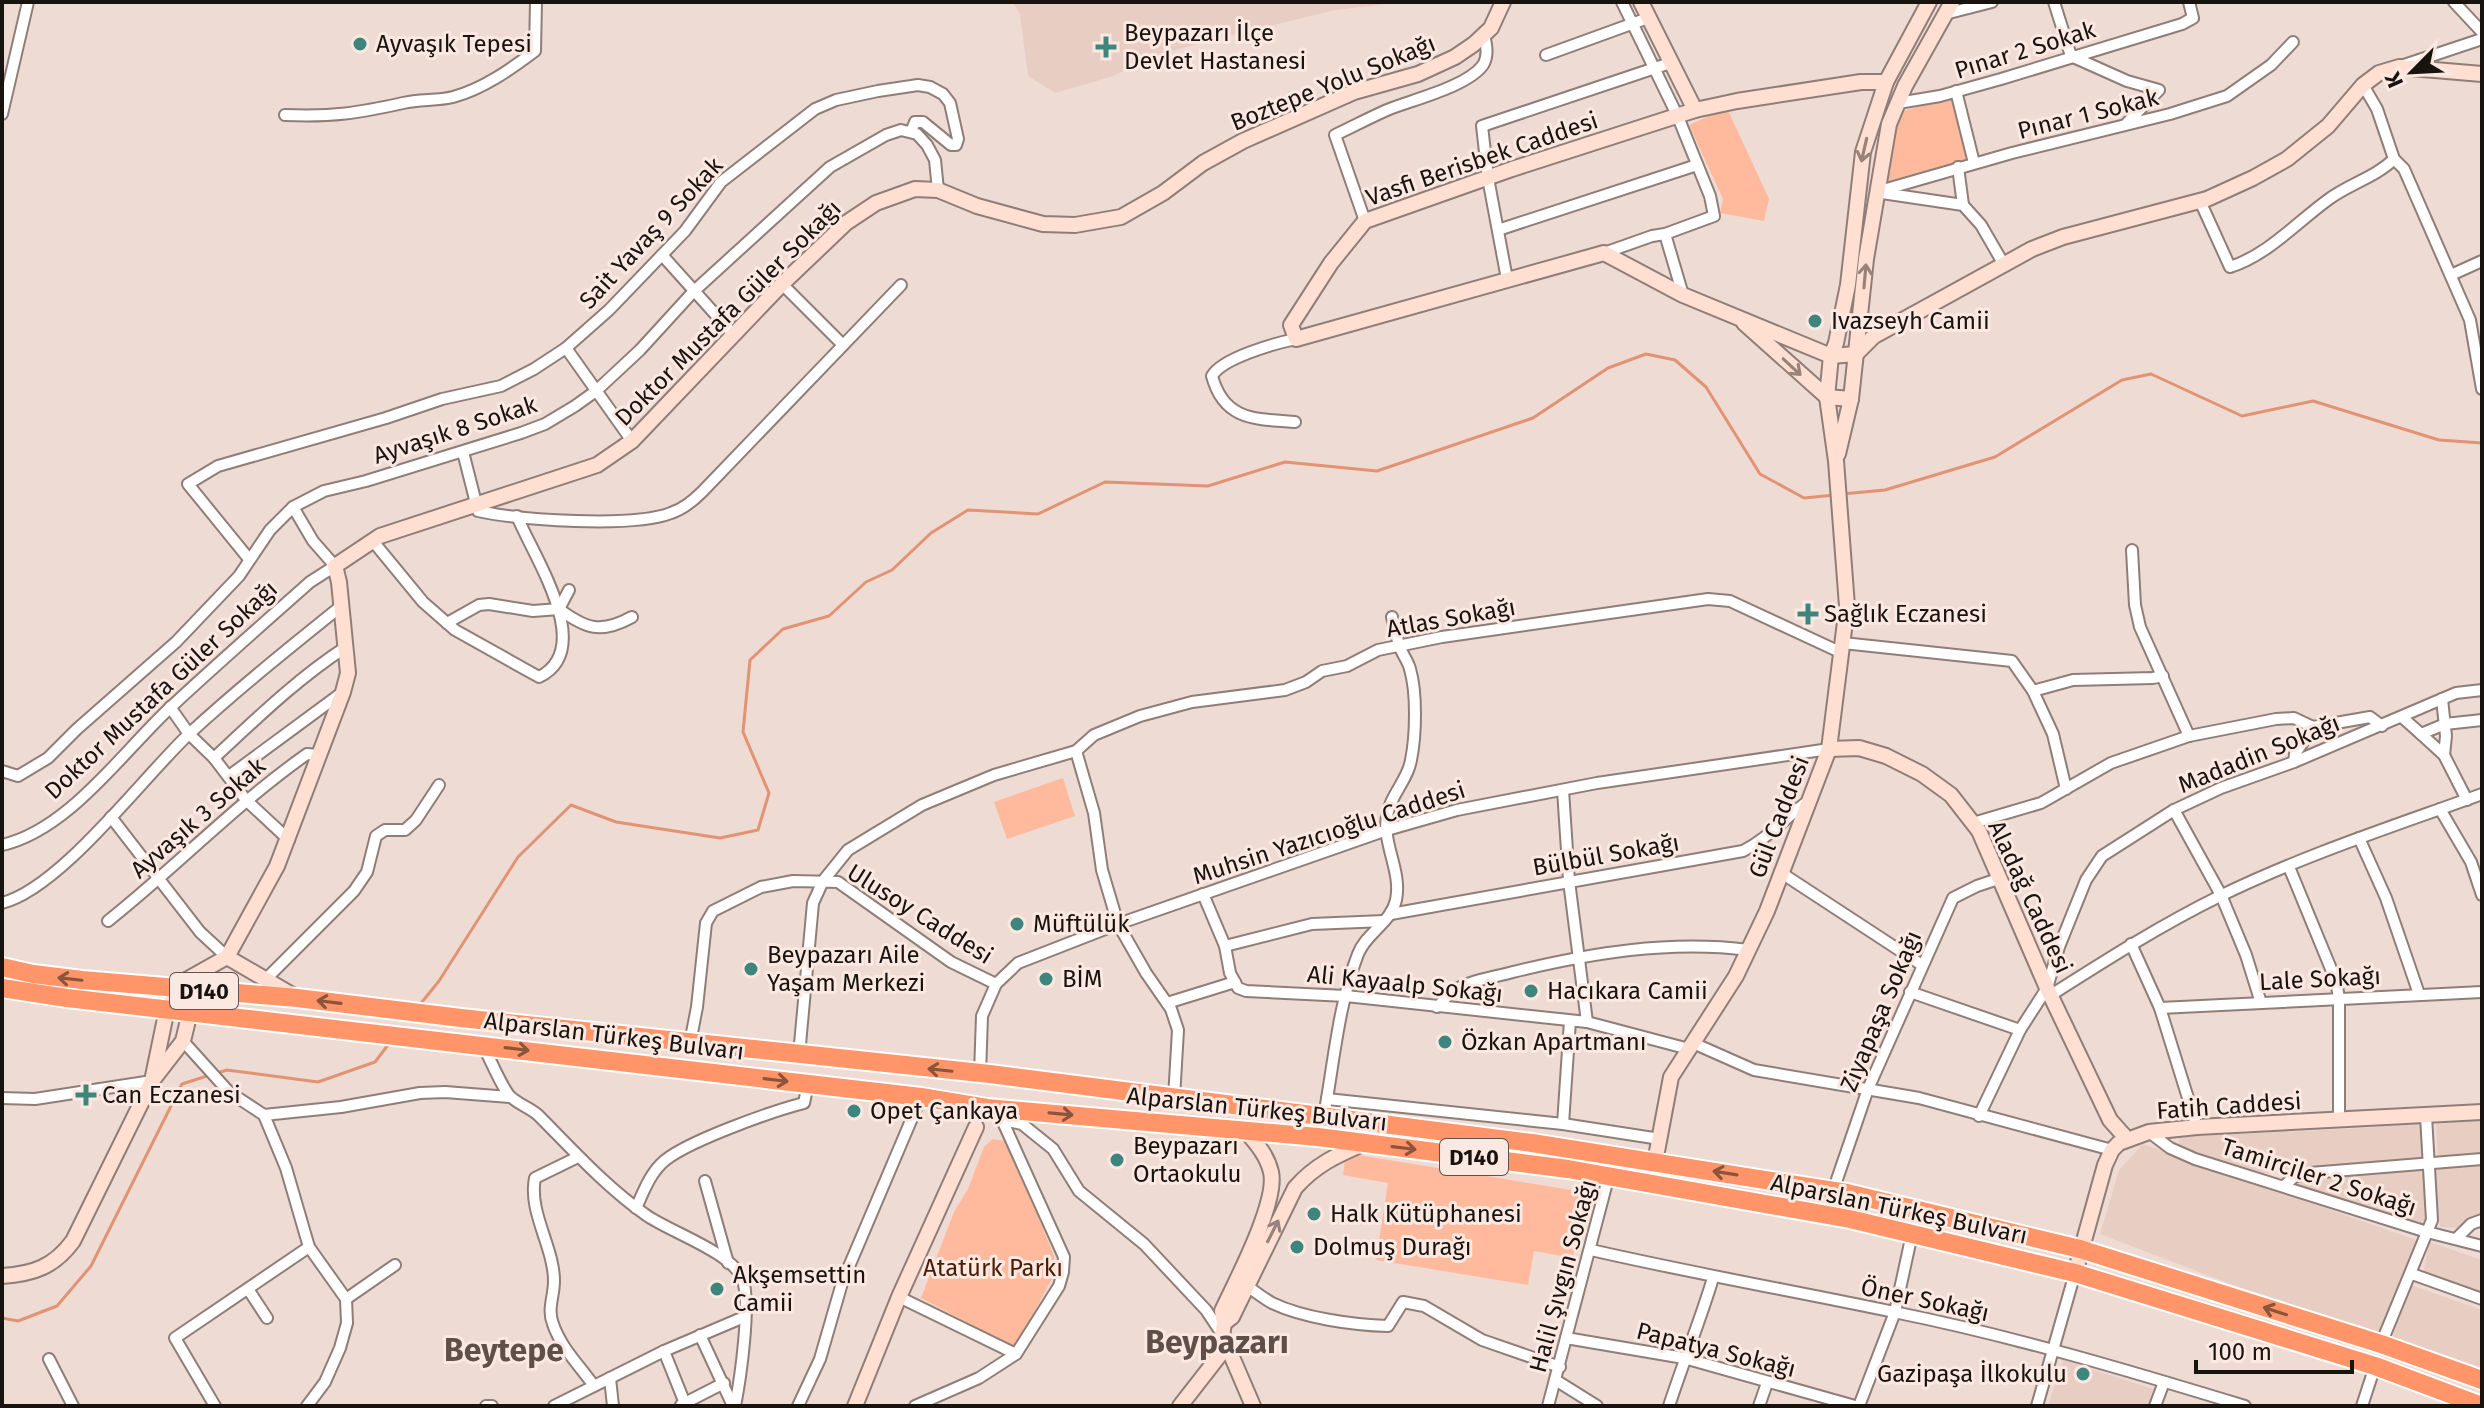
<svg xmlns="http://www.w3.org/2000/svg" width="2484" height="1408" font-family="'Fira Sans',sans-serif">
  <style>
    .built { fill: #e8cdc3 }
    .green { fill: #ffb99d }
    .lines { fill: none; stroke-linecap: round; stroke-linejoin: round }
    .stream { stroke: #e19373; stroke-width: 3 }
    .street-casing { stroke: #8f7e78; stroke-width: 14 }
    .secondary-casing { stroke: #8f7e78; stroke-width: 18 }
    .highway-casing { stroke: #fff; stroke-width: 22 }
    .street { stroke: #fff; stroke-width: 10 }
    .secondary { stroke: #ffdfd2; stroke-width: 14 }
    .highway { stroke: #ff9568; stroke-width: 18 }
    .oneway { stroke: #98837b }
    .oneway2 { stroke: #8c543c }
    .poi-dot { fill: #3e857e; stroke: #fbe8e1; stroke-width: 3 }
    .labels { text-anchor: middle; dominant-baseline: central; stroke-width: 6; stroke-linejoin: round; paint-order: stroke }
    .shield { fill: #fbe8e1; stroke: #5d534f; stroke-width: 2 }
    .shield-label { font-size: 22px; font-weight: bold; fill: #191310 }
    .poi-label { font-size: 24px; fill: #191310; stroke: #fbe8e1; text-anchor: start }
    .street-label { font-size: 24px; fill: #191310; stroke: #fbe8e1 }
    .park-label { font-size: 24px; fill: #4b1b04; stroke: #fbe8e1 }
    .district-label { font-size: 32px; font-weight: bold; fill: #5e4f49; stroke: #fbe8e1 }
  </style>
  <rect width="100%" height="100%" fill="#eedbd4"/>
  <g class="built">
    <polygon points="1013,2 1406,2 1335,10 1211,40 1165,53 1110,77 1055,93 1028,76 1020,15"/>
    <polygon points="2482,1120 2482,1157 2438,1161 2436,1124"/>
    <polygon points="2421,1123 2422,1161 2257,1174 2179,1149 2179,1137 2366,1128"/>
    <polygon points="2143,1144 2419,1241 2392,1314 2379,1333 2236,1286 2100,1234 2119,1170"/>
    <polygon points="2482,1164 2482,1218 2463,1222 2460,1228 2440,1227 2433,1169"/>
    <polygon points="2423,1170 2427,1227 2300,1187 2300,1179"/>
    <polygon points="2430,1242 2482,1260 2482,1294 2423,1273"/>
    <polygon points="2411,1285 2482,1310 2482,1372 2392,1338"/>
    <polygon points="2063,1360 2153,1389 2148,1406 2048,1406"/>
  </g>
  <g class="green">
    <polygon points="1954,96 1968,161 1885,184 1898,115 1904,111"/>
    <polygon points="1727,108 1769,199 1764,221 1720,213 1723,199 1689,125"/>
    <polygon points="1063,778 1075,816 1007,839 994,802"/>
    <polygon points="993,1139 1006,1141 1014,1155 1054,1256 1054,1275 1015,1348 921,1298 954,1212 968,1189 984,1147"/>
    <polygon points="1346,1153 1584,1192 1573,1258 1534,1251 1528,1285 1376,1260 1388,1183 1343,1175"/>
  </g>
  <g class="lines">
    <g class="stream">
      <polyline points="1842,494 1885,490 1995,457 2122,380 2151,374 2242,416 2313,401 2439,440 2482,443"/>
      <polyline points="418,1007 439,981 518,857 571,805 616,822 720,838 758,830 769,793 743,732 750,660 783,629 829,616 866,582 892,570 931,533 968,510 1038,514 1105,482 1208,486 1285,462 1377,471 1533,418 1608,368 1646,354 1675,360 1706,387 1760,474 1804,498 1835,495"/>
      <polyline points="217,1073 227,1070 318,1082 375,1062 391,1041"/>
      <polyline points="2,1318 18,1321 57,1306 91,1266 182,1084 210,1075"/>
    </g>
    <defs>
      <g id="street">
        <polyline points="1622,2 1678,117 1710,196 1714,216 1665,234 1683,295"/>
        <polyline points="2054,2 2071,56 2127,81 2159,90 2127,123"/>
        <polyline points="2454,2 2482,32"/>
        <polyline points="1945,14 1992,2"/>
        <polyline points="1546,55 1648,18"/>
        <polyline points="2404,65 2482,39"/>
        <polyline points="2363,85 2377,109 2394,159 2404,169 2470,320 2482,389"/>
        <polyline points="1956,91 1974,163"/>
        <polyline points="1898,103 1940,96 2001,79 2182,24 2193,18 2189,2"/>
        <polyline points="2,114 28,2"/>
        <path d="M285,115C333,117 358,113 403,103C420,99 437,101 453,97C483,89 511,69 535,51L536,2"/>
        <polyline points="1958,167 1963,205"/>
        <polyline points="1876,192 2012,153 2170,114 2227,96 2271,65 2293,42"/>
        <polyline points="1882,193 1963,205 1981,225 2003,263"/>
        <path d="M2200,201L2230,267C2268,255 2297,222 2329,199C2349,184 2376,177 2394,159"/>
        <path d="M1365,221L1335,135C1352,127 1369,118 1387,110C1411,100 1467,87 1483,65C1489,55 1486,44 1484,34"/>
        <polyline points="1498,230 1697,165"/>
        <polyline points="1604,253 1652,236 1665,234"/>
        <polyline points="662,255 733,334"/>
        <polyline points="2451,275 2482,261"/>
        <polyline points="1507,279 1488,178 1482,126 1670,63"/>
        <polyline points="782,284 843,345"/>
        <polyline points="566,348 632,441"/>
        <path d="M1295,422C1256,419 1224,421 1212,376C1222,358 1276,343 1296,339"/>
        <path d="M463,452L478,511C520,520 632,528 671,513C683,509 693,501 702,492L901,285"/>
        <path d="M372,540L423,602L455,630L539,677C597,649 533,556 517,516"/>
        <polyline points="2132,550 2135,605 2140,627 2189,736"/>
        <polyline points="249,559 188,484 218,466 386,418 442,399 501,386 534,369 566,348 609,310 685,231 721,182 815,109 836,100 878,91 918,85 930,87 943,94 950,103 958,139 956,145 951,145 923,122 915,122 911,132"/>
        <polyline points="559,609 569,590"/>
        <path d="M447,623L479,605L489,604L533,611L559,609C586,629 601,634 632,617"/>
        <polyline points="1843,643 2012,661 2033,691 2053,734 2066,789"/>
        <polyline points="2033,691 2073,680 2153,678 2163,676"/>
        <polyline points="2442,699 2446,736 2444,755"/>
        <polyline points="170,707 189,734 214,758 246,800 289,840"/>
        <polyline points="2403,718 2421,734 2445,724 2482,720"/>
        <polyline points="2421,734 2444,755 2467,800"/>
        <polyline points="1076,751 1094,813 1102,870 1118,924 1146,973 1171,1009 1178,1030 1174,1098"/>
        <path d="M214,758C256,719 298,678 346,647"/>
        <polyline points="2294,762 2295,754 2313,727"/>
        <polyline points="2,771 18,776 48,758 77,729 176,642 239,576 270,530 293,507 324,491 366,481 521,433 545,424 575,406 596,391 640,350 693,292 830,167 886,135 901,130 917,134 927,145 935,160 938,190"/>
        <polyline points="229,776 343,692"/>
        <polyline points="1563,790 1569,881 1587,1022"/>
        <polyline points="2440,809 2471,862 2482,895"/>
        <polyline points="2174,810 2221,895 2246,955 2261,1003"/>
        <polyline points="111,817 200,932 227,957"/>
        <polyline points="1973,823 2041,803 2111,763 2189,736 2276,719 2294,718 2313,727 2370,717 2382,726"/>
        <polyline points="2359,838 2386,898 2419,994"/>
        <path d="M2,845C69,830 123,751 172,706C217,664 264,623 310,582L335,566L313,541L293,507"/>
        <polyline points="2289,867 2336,981 2339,998 2339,1121"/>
        <polyline points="1780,872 1922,965"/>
        <polyline points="1203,894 1225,946 1230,973 1238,988 1246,991 1346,996 1587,1022 1689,1049"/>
        <path d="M2,903C61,888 143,777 190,733C238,689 289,648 340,607"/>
        <path d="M1391,914L1743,851C1769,838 1786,816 1810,800"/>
        <path d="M108,921C176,867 236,804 307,754L318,755"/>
        <polyline points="2131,944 2160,1008 2197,1127"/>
        <polyline points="1225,946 1312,924 1384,921"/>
        <polyline points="266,979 354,891 367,872 376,836 385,830 405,830 416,820 439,785"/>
        <polyline points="1910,992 2020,1030"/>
        <path d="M2051,995C2106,960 2161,925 2220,896C2304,855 2394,826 2482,794"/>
        <polyline points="1167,1003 1235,982"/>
        <path d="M1437,1007C1443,1002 1448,994 1455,990C1471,980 1495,977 1513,972C1591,953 1668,940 1749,950"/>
        <polyline points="2160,1008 2482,992"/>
        <polyline points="183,1041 229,1092 264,1115 341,1107 420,1093 445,1092 510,1097"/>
        <polyline points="690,1043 697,1007 706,923 713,911 761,887 793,881 838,882 951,962 996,984"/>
        <polyline points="1693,1043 1754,1070 1919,1098 2112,1150"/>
        <path d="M483,1045C491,1061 498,1079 508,1094C515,1103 529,1107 538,1115C573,1150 605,1186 646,1215C668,1231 731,1252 742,1278C752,1300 740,1381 735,1406"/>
        <polyline points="799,1055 813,903 823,881 848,850 922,805 994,775 1076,751 1094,735 1140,716 1192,702 1285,690 1306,682 1322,671 1347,666 1378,650 1442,637 1708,599 1730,601 1842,653"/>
        <polyline points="980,1074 982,1016 996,984 1018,963 1118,924 1387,830 1457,810 1597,783 1829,749"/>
        <polyline points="2,1098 35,1099 152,1081"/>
        <polyline points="1327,1099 1563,1124 1570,1021"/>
        <polyline points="264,1115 286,1168 309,1247 346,1299 347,1323 340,1348 325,1382 307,1406"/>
        <path d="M1324,1116C1334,1062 1338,1006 1358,954C1366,933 1391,923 1396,900C1402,871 1382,844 1387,816C1390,795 1408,780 1411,760C1416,735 1417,693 1410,669C1408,661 1402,654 1400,647C1396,638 1395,627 1392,617"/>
        <polyline points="1979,1116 2020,1030 2047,988 2059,947 2086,880 2102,856 2174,810 2221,788 2294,762 2456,693 2482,690"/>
        <polyline points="1002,1120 1022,1124 1053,1149 1079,1191 1144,1244 1206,1310 1222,1334"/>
        <polyline points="1563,1124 1660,1139"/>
        <polyline points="2149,1132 2170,1148 2195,1159 2427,1232 2482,1246"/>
        <path d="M578,1157L535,1178C528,1212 554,1247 554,1281C554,1297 547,1309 553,1324C561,1348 580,1366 594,1386"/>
        <polyline points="705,1181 728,1263"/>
        <polyline points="2284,1186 2294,1177 2310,1173 2482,1159"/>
        <polyline points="1833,1191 1868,1089 1953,898 1977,886 2001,878"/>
        <path d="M636,1208C643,1193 649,1176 661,1164C681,1143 773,1111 804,1103L808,1084"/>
        <polyline points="2457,1238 2471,1224 2482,1220"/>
        <path d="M1591,1250C1692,1273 1793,1291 1894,1312C2013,1336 2130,1371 2245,1406"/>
        <polyline points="2412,1274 2482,1299"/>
        <path d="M1246,1285C1254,1291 1263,1298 1272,1303C1303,1318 1353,1325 1388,1326L1403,1302L1424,1306L1482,1340L1560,1367"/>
        <polyline points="248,1289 267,1318"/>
        <polyline points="899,1297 1016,1354"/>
        <polyline points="346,1299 395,1265"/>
        <polyline points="700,1335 733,1406"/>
        <polyline points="1566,1338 1684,1358 1855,1406"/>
        <polyline points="2381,1344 2432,1220 2426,1116"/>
        <polyline points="664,1351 686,1406"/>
        <polyline points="49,1359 73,1406"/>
        <polyline points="610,1378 613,1406"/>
        <polyline points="1557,1381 1597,1406"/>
        <polyline points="681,1405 724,1383"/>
        <polyline points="215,1406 175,1338 309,1247"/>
        <polyline points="486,1406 492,1406"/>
        <polyline points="554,1406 664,1351 744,1317"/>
        <polyline points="798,1406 820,1359 842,1283 921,1097"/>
        <polyline points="915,1406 979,1378 1016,1354 1059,1286 1063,1272 1064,1257 1003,1122"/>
        <polyline points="1548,1406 1614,1156"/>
        <path d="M1669,1406C1683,1363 1700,1321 1713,1278"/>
        <polyline points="1759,1406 1767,1383"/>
        <polyline points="1859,1406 1895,1312 1912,1234"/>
        <polyline points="2037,1406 2075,1273"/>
        <polyline points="2155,1406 2164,1382"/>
        <polyline points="2362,1406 2375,1366"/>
      </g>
      <g id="secondary">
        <polyline points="1641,2 1695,110"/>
        <polyline points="1744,323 1827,397 1851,399"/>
        <polyline points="1856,354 1831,356 1683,295 1604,253 1296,339 1291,325 1331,263 1365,221 1512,169 1695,110 1737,101 1861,82 1886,82"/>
        <polyline points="1856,354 1874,336 2032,249 2063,237 2207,199 2253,178 2287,159 2328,126 2363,85 2379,73 2399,67 2482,74"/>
        <polyline points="1838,454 1851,399 1866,259 1889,124 1905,86 1952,2"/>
        <polyline points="1829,749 1859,748 1886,756 1922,774 1951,795 1979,831 2047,988 2110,1120 2127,1139"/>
        <polyline points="227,957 294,996"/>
        <polyline points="152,1081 167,1009 186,980 227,957 277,866 343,692 348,673 339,582 335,566 380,536 597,465 632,441 782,284 846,223 876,203 915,189 938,190 977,206 1043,224 1075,225 1121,217 1163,193 1203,163 1243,141 1354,92 1418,74 1455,57 1474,44 1491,28 1503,2"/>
        <polyline points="1655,1162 1671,1077 1736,976 1767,911 1829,749 1847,606 1836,461 1827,397 1831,356 1836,343 1848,285 1863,152 1886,82 1929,2"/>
        <polyline points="2075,1273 2105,1165 2112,1150 2119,1143 2149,1132 2197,1127 2482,1112"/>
        <path d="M2,1276C33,1274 54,1267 73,1241L152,1081L183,1041L190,1012L179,989"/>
        <path d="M1224,1323L1232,1317L1295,1188C1315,1165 1337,1155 1365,1143"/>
        <polyline points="1223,1336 1253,1406"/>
        <polyline points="855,1406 899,1297 976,1127"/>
        <path d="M1180,1406L1219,1356L1224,1323L1222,1311C1236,1281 1278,1202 1271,1172C1267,1155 1256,1143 1245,1130"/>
      </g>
      <g id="highway">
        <polyline points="2,967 33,974 82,980 297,998 461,1018 990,1074 1532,1143 1847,1193 2080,1249 2381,1344 2482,1380"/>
        <polyline points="2,988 67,998 921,1097 987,1108 1318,1137 1568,1169 1850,1219 2075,1273 2375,1366 2482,1406"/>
      </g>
    </defs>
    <use href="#street" class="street-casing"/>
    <use href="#secondary" class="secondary-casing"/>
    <use href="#highway" class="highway-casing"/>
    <use href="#street" class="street"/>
    <use href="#secondary" class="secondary"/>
    <use href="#highway" class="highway"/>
  </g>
  <defs><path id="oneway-shaft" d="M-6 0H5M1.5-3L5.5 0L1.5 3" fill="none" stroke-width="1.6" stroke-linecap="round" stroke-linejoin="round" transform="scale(2)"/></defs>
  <g class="oneway">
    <use href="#oneway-shaft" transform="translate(1864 150) rotate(103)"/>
    <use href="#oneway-shaft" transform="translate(1865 276) rotate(-85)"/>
    <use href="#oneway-shaft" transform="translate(1792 367) rotate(43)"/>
    <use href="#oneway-shaft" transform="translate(1273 1231) rotate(-63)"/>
  </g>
  <g class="oneway2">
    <use href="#oneway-shaft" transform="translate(70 979) rotate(-174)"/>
    <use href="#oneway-shaft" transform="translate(329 1002) rotate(-173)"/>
    <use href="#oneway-shaft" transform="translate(517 1049) rotate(7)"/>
    <use href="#oneway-shaft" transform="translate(940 1070) rotate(-174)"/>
    <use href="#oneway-shaft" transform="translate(776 1080) rotate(7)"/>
    <use href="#oneway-shaft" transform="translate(1061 1114) rotate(5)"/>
    <use href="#oneway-shaft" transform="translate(1404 1148) rotate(7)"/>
    <use href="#oneway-shaft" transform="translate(1725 1173) rotate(-171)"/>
    <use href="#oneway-shaft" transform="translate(2275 1311) rotate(-162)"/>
  </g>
  <g class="poi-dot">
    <circle cx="360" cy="44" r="8"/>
    <path d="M1102 35h8v8h8v8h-8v8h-8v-8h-8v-8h8z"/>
    <circle cx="1815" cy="321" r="8"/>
    <path d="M1804 602h8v8h8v8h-8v8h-8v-8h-8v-8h8z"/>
    <circle cx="1017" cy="924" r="8"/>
    <circle cx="751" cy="969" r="8"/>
    <circle cx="1046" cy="979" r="8"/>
    <circle cx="1531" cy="991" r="8"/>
    <circle cx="1445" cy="1042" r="8"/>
    <path d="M82 1083h8v8h8v8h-8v8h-8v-8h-8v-8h8z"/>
    <circle cx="854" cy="1111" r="8"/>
    <circle cx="1117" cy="1160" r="8"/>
    <circle cx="1314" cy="1214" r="8"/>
    <circle cx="1297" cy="1247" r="8"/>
    <circle cx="717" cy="1289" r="8"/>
    <circle cx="2083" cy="1374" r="8"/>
  </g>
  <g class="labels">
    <g class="shield">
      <rect x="170" y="973" width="68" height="36" rx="6"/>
      <rect x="1440" y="1139" width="68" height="36" rx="6"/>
    </g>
    <g class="shield-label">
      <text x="204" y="991">D140</text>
      <text x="1474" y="1157">D140</text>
    </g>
    <g class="poi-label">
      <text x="1124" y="33">Beypazarı İlçe<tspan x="1124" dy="28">Devlet Hastanesi</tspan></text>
      <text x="376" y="44">Ayvaşık Tepesi</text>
      <text x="1831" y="321">Ivazseyh Camii</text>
      <text x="1824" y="614">Sağlık Eczanesi</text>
      <text x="1033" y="924">Müftülük</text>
      <text x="767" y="955">Beypazarı Aile<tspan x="767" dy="28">Yaşam Merkezi</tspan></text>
      <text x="1062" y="979">BİM</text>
      <text x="1547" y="991">Hacıkara Camii</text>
      <text x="1461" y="1042">Özkan Apartmanı</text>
      <text x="102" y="1095">Can Eczanesi</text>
      <text x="870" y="1111">Opet Çankaya</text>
      <text x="1133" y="1146">Beypazarı<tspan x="1133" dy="28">Ortaokulu</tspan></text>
      <text x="1330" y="1214">Halk Kütüphanesi</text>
      <text x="1313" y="1247">Dolmuş Durağı</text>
      <text x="733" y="1275">Akşemsettin<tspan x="733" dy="28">Camii</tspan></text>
      <text x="2067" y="1374" text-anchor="end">Gazipaşa İlkokulu</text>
    </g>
    <g class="street-label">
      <text transform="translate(2025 50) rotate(-17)">Pınar 2 Sokak</text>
      <text transform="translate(1333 83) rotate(-22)">Boztepe Yolu Sokağı</text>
      <text transform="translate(2088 114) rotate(-14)">Pınar 1 Sokak</text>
      <text transform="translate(1482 159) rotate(-19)">Vasfi Berisbek Caddesi</text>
      <text transform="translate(651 233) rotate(-47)">Sait Yavaş 9 Sokak</text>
      <text transform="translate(728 313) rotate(-45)">Doktor Mustafa Güler Sokağı</text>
      <text transform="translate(455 430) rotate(-18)">Ayvaşık 8 Sokak</text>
      <text transform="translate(1451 618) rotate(-10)">Atlas Sokağı</text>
      <text transform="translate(161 690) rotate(-43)">Doktor Mustafa Güler Sokağı</text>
      <text transform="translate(2259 754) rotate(-22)">Madadin Sokağı</text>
      <text transform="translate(1779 817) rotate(-69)">Gül Caddesi</text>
      <text transform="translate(198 818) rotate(-41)">Ayvaşık 3 Sokak</text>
      <text transform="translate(1329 833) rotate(-18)">Muhsin Yazıcıoğlu Caddesi</text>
      <text transform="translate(1606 855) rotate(-10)">Bülbül Sokağı</text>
      <text transform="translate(2030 897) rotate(65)">Aladağ Caddesi</text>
      <text transform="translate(920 914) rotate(32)">Ulusoy Caddesi</text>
      <text transform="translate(2320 979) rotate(-3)">Lale Sokağı</text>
      <text transform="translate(1405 984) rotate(6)">Ali Kayaalp Sokağı</text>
      <text transform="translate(1881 1011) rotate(-67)">Ziyapaşa Sokağı</text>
      <text transform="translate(614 1036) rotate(7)">Alparslan Türkeş Bulvarı</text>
      <text transform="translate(2229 1106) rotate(-4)">Fatih Caddesi</text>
      <text transform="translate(1257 1109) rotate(6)">Alparslan Türkeş Bulvarı</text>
      <text transform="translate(2319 1177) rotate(18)">Tamirciler 2 Sokağı</text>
      <text transform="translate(1899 1209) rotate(12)">Alparslan Türkeş Bulvarı</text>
      <text transform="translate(1563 1276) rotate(-75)">Halil Şıvgın Sokağı</text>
      <text transform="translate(1925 1300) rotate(12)">Öner Sokağı</text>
      <text transform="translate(1716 1350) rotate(14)">Papatya Sokağı</text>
    </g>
    <g class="park-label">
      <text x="993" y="1268">Atatürk Parkı</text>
    </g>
    <g class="district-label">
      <text x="1217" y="1342">Beypazarı</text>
      <text x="504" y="1350">Beytepe</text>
    </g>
  </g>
  <rect width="2484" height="1408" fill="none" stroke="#191310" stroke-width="8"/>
  <g transform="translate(2412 72) rotate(246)" stroke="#fbe8e1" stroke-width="6" paint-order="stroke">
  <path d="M0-6L14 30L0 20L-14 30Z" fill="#191310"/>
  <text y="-12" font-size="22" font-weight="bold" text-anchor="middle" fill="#191310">K</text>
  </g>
  <path d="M2196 1360v12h156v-12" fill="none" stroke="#191310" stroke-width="4"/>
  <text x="2208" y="1360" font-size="24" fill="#191310" stroke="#fbe8e1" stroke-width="6" paint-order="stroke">100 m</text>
</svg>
